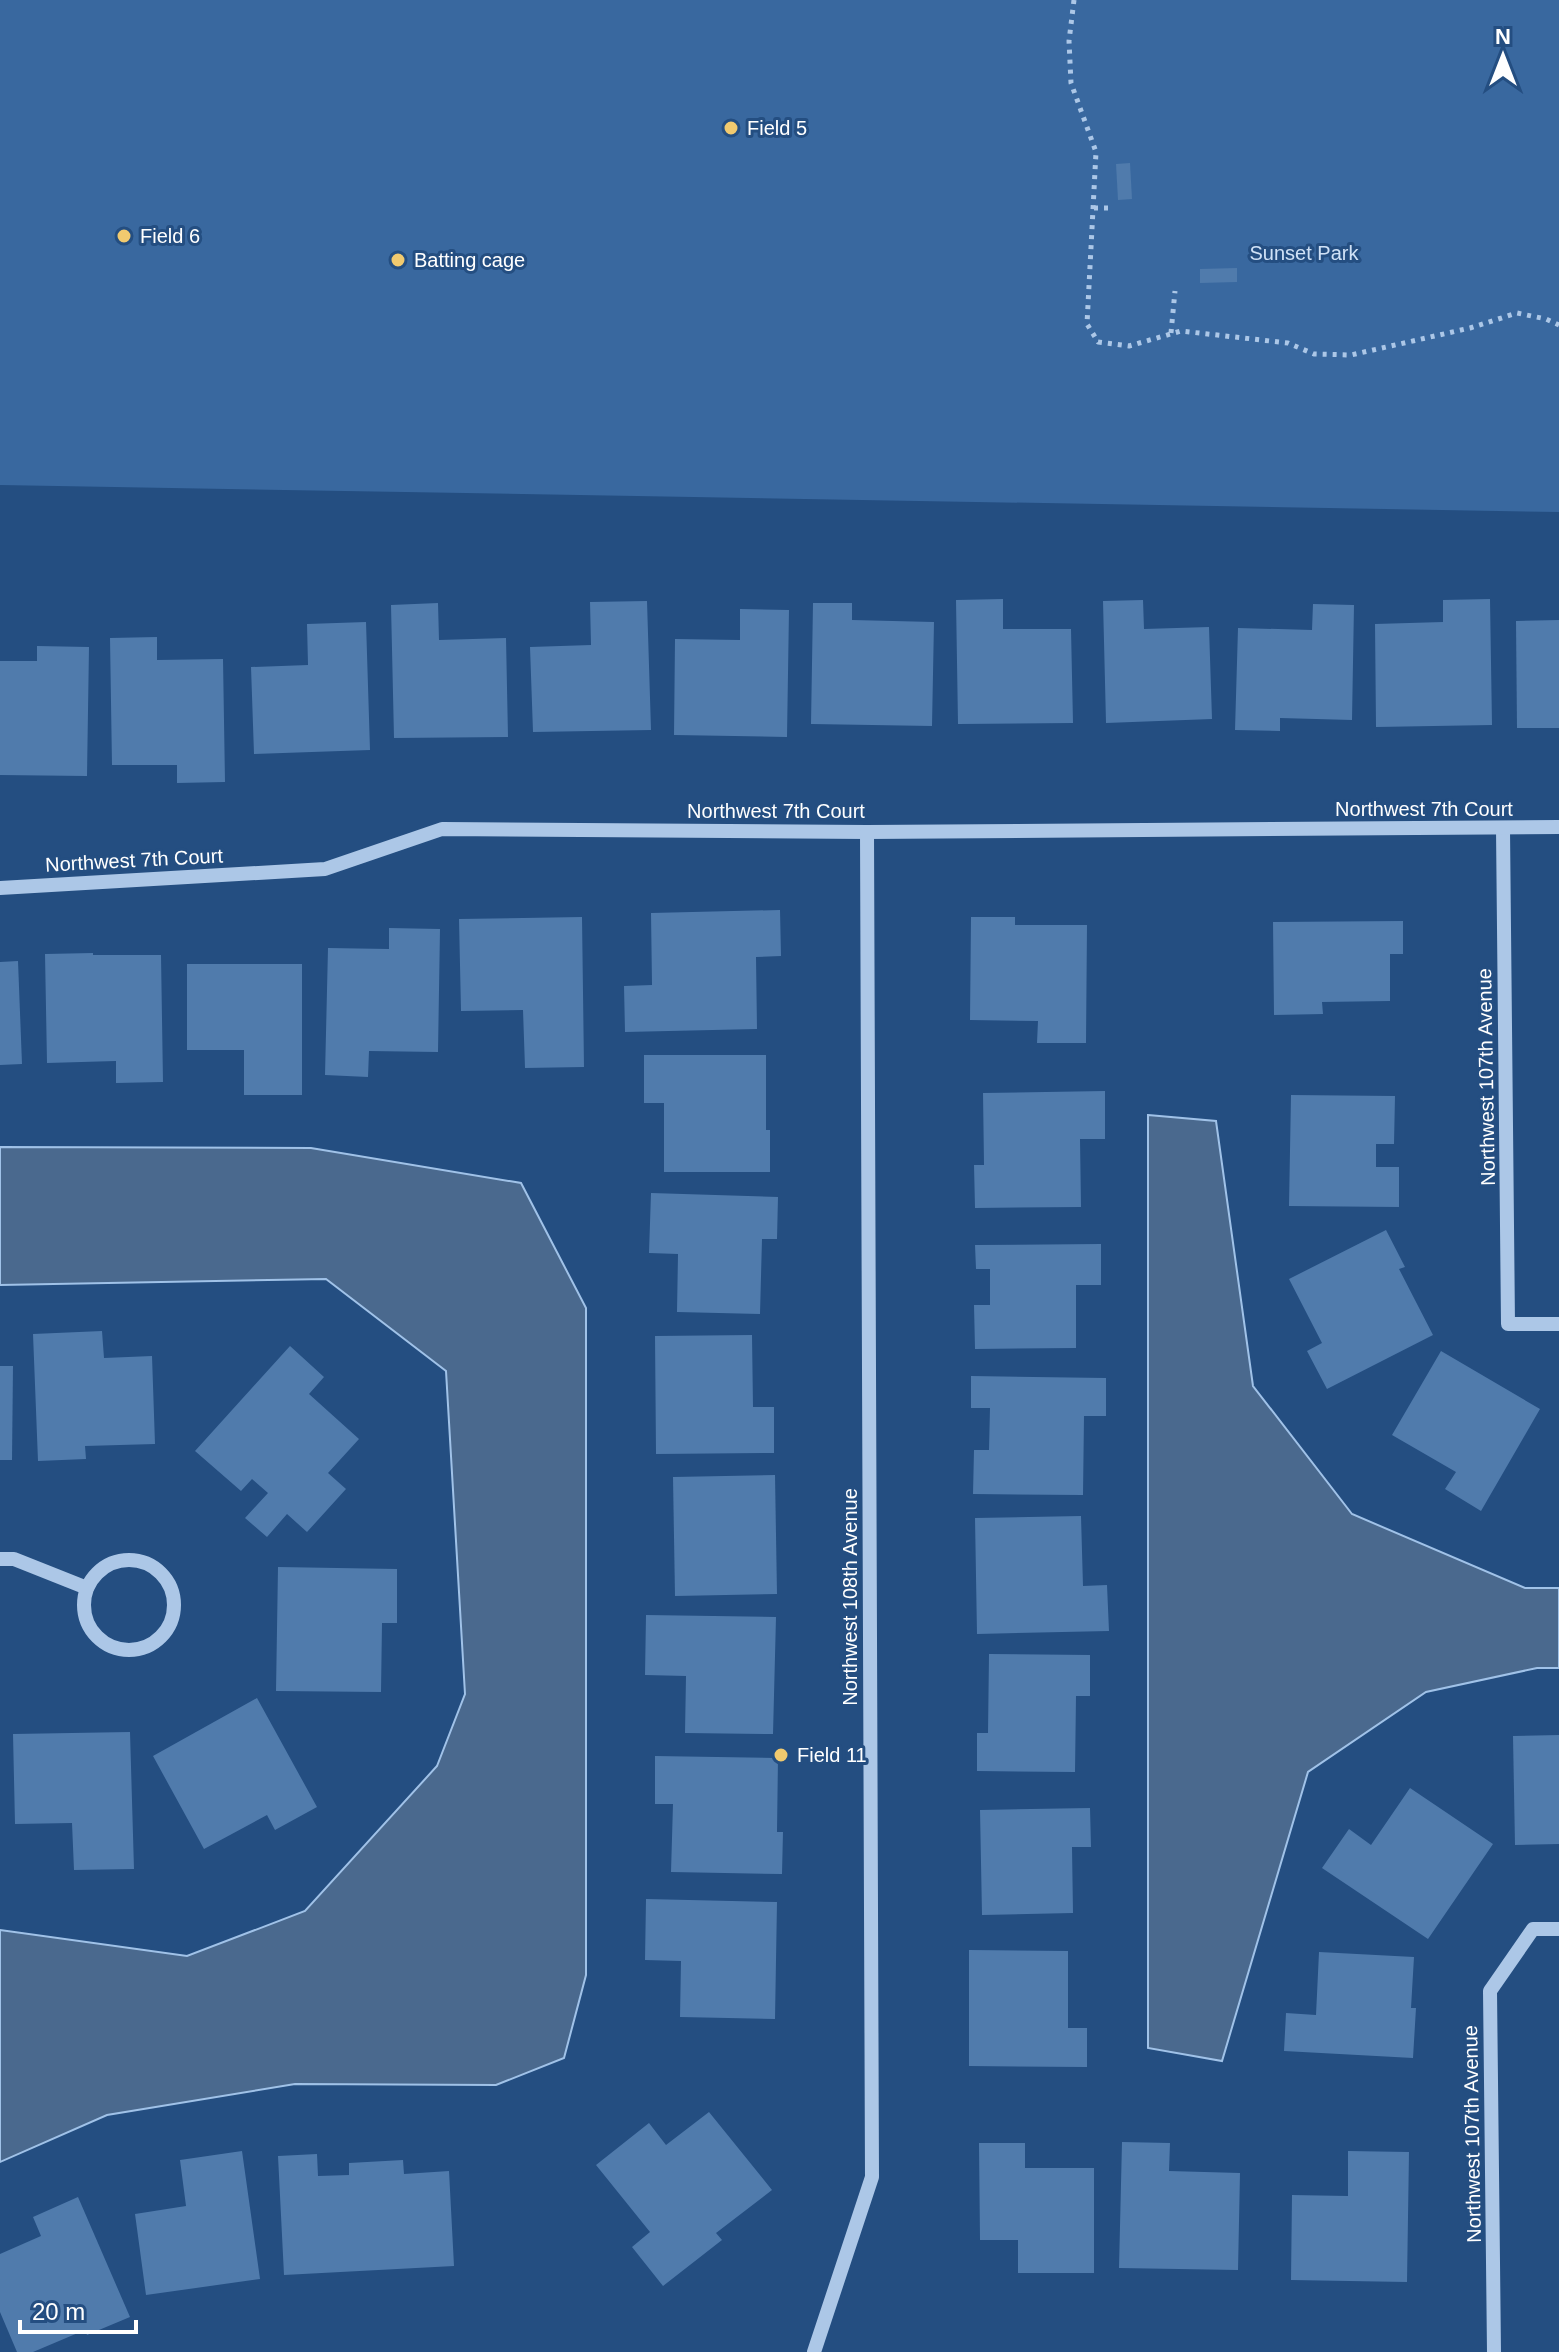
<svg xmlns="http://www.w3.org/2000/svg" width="1559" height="2352" font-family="Helvetica,sans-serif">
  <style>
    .green { fill: #39689f }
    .water { fill: #4a698e; stroke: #a0c2e8; stroke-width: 2 }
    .building { fill: #507bac }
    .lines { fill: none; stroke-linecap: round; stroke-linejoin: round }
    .path { stroke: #acc7e7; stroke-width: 5; stroke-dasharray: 4 6; stroke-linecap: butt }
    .minor { stroke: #acc7e7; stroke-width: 14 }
    .poi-dot { fill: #f1ca6f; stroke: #244e81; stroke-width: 3 }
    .labels { text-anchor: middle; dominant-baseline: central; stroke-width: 6; stroke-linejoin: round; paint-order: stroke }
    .poi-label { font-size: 20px; fill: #fff; stroke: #244e81; text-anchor: start }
    .park-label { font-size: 20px; fill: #cfe1f6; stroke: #244e81 }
    .street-label { font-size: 20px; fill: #fff; stroke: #244e81 }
  </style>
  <rect width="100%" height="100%" fill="#244e81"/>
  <polygon class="green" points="0,0 1559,0 1559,512 0,485"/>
  <g class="water">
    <polygon points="1148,1115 1216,1121 1253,1386 1352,1514 1525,1588 1559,1588 1559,1668 1537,1668 1426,1692 1308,1772 1222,2061 1148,2048"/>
    <polygon points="0,1147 311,1148 521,1183 586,1308 586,1975 564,2058 496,2085 295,2084 107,2115 0,2162 0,1930 187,1956 305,1911 437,1766 465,1694 446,1371 326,1279 0,1285"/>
  </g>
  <g class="building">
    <polygon points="1130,163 1132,199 1118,200 1116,164"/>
    <polygon points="1237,268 1237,282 1200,283 1200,269"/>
    <polygon points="1003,599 1003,629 1071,629 1073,723 958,724 956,600"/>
    <polygon points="1490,599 1492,725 1376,727 1375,624 1443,622 1443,600"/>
    <polygon points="1143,600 1144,629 1209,627 1212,719 1106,723 1103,601"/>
    <polygon points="647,601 651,730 533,732 530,647 591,645 590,602"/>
    <polygon points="438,603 439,640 506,638 508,737 394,738 391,605"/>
    <polygon points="813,603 852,603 852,620 934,622 932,726 811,724"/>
    <polygon points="1313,604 1354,605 1352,720 1280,718 1280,731 1235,730 1238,628 1312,630"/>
    <polygon points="740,609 789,610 787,737 674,735 675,639 740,640"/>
    <polygon points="1559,620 1559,728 1517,728 1516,621"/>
    <polygon points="366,622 370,750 254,754 251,667 308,665 307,624"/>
    <polygon points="157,637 157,660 223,659 225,782 177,783 177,765 112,765 110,638"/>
    <polygon points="37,646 89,647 87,776 0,775 0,661 37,661"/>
    <polygon points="780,910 781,956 756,957 757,1029 625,1032 624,986 652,985 651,913"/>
    <polygon points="582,917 584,1067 525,1068 523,1010 461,1011 459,919"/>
    <polygon points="971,917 1015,917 1015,925 1087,925 1086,1043 1037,1043 1038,1021 970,1020"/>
    <polygon points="1403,921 1403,954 1390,954 1390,1001 1322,1002 1323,1014 1274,1015 1273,922"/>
    <polygon points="389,928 440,929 438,1052 369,1051 368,1077 325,1075 328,948 389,949"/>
    <polygon points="93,953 93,955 161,955 163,1082 116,1083 116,1061 47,1063 45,954"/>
    <polygon points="18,961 22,1064 0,1065 0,962"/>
    <polygon points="187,964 302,964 302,1095 244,1095 244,1050 187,1050"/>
    <polygon points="644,1055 766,1055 766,1130 770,1130 770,1172 664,1172 664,1103 644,1103"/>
    <polygon points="1105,1091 1105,1139 1080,1139 1081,1207 975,1208 974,1165 984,1165 983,1093"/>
    <polygon points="1291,1095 1395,1096 1394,1144 1376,1144 1376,1167 1399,1167 1399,1207 1289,1206"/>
    <polygon points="651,1193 778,1197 777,1239 762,1239 760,1314 677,1312 678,1254 649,1253"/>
    <polygon points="1386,1230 1405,1267 1399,1269 1433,1335 1327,1389 1307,1351 1322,1343 1289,1279"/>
    <polygon points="1101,1244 1101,1285 1076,1285 1076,1348 975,1349 974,1305 990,1305 990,1269 976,1269 975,1245"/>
    <polygon points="102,1331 104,1358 152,1356 155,1444 85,1446 86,1459 38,1461 33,1334"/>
    <polygon points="752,1335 753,1407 774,1407 774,1453 656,1454 655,1336"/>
    <polygon points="290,1346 324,1377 309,1394 359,1439 328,1473 346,1489 307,1532 287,1514 267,1537 245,1518 268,1493 252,1479 241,1491 195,1451"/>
    <polygon points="1441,1351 1540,1409 1481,1511 1445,1489 1456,1472 1392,1435"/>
    <polygon points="0,1366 13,1366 12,1460 0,1460"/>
    <polygon points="971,1376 1106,1378 1106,1416 1084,1416 1083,1495 973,1494 974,1450 989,1450 990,1408 971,1408"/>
    <polygon points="775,1475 777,1594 675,1596 673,1477"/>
    <polygon points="1081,1516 1083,1586 1107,1585 1109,1631 977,1634 975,1518"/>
    <polygon points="278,1567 397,1569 397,1623 382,1623 381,1692 276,1691"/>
    <polygon points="646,1615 776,1617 773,1734 685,1733 686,1676 645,1675"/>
    <polygon points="989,1654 1090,1655 1090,1696 1076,1696 1075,1772 977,1771 977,1733 988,1733"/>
    <polygon points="257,1698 317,1807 275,1830 267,1815 204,1849 153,1756"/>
    <polygon points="130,1732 134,1869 74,1870 72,1823 15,1824 13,1734"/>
    <polygon points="1559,1735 1559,1844 1515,1845 1513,1736"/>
    <polygon points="655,1756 778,1758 777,1832 783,1832 782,1874 671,1872 673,1804 655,1804"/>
    <polygon points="1410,1788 1493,1844 1428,1939 1322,1868 1349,1829 1371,1845"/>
    <polygon points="1090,1808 1091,1847 1072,1847 1073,1913 982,1915 980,1810"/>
    <polygon points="646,1899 777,1902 775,2019 680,2017 681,1961 645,1960"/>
    <polygon points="969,1950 1068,1951 1068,2028 1087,2028 1087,2067 969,2066"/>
    <polygon points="1319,1952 1414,1957 1411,2008 1416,2008 1413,2058 1284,2051 1286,2013 1316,2015"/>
    <polygon points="709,2112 772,2190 716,2233 722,2240 663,2286 632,2247 650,2232 596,2165 649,2123 666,2145"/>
    <polygon points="1122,2142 1170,2143 1169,2171 1240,2173 1238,2270 1119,2268"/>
    <polygon points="979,2143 1025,2143 1025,2168 1094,2168 1094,2273 1018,2273 1018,2240 980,2240"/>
    <polygon points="242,2151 260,2279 146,2295 135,2214 186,2206 180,2160"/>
    <polygon points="1348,2151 1409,2152 1407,2282 1291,2280 1292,2195 1348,2196"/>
    <polygon points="317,2154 318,2176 349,2175 349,2163 403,2160 404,2174 449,2171 454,2266 284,2275 278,2156"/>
    <polygon points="78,2197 130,2317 87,2335 85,2330 33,2352 17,2352 0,2312 0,2254 41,2236 33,2217"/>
  </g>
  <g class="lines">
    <g class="path">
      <polyline points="1074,0 1069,41 1071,83 1096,152 1087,324 1098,342 1129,346 1181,331 1288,343 1314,354 1351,355 1470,328 1517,313 1546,319 1559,325"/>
      <polyline points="1094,208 1113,208"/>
      <polyline points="1171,333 1175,291"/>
    </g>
    <g class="minor">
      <polyline points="1503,829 1508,1324 1559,1324"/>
      <polyline points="0,888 325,869 442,829 867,832 1559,827"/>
      <polyline points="0,1559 14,1559 87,1588"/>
      <circle cx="129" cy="1605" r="45"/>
      <polyline points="814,2352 872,2177 867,832"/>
      <polyline points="1494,2352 1490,1991 1533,1929 1559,1929"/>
    </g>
  </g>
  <g class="poi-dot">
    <circle cx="731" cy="128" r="8"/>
    <circle cx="124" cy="236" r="8"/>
    <circle cx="398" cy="260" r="8"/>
    <circle cx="781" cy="1755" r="8"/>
  </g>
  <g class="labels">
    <g class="poi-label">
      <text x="747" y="128">Field 5</text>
      <text x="140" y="236">Field 6</text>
      <text x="414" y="260">Batting cage</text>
      <text x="797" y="1755">Field 11</text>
    </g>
    <g class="park-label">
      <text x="1304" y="253">Sunset Park</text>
    </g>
    <g class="street-label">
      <text x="1424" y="809">Northwest 7th Court</text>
      <text x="776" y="811">Northwest 7th Court</text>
      <text transform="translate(134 860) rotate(-3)">Northwest 7th Court</text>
      <text transform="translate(1486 1077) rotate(-91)">Northwest 107th Avenue</text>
      <text transform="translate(850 1597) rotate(-90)">Northwest 108th Avenue</text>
      <text transform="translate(1472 2134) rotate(-91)">Northwest 107th Avenue</text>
    </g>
  </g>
  <g transform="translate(1503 56)" stroke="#244e81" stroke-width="6" paint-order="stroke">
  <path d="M0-6L14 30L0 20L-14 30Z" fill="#ffffff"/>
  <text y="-12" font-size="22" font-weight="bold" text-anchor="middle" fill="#ffffff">N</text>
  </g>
  <path d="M20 2320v12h116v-12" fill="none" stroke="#ffffff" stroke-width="4"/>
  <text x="32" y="2320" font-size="24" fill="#ffffff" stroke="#244e81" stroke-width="6" paint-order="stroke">20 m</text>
</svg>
